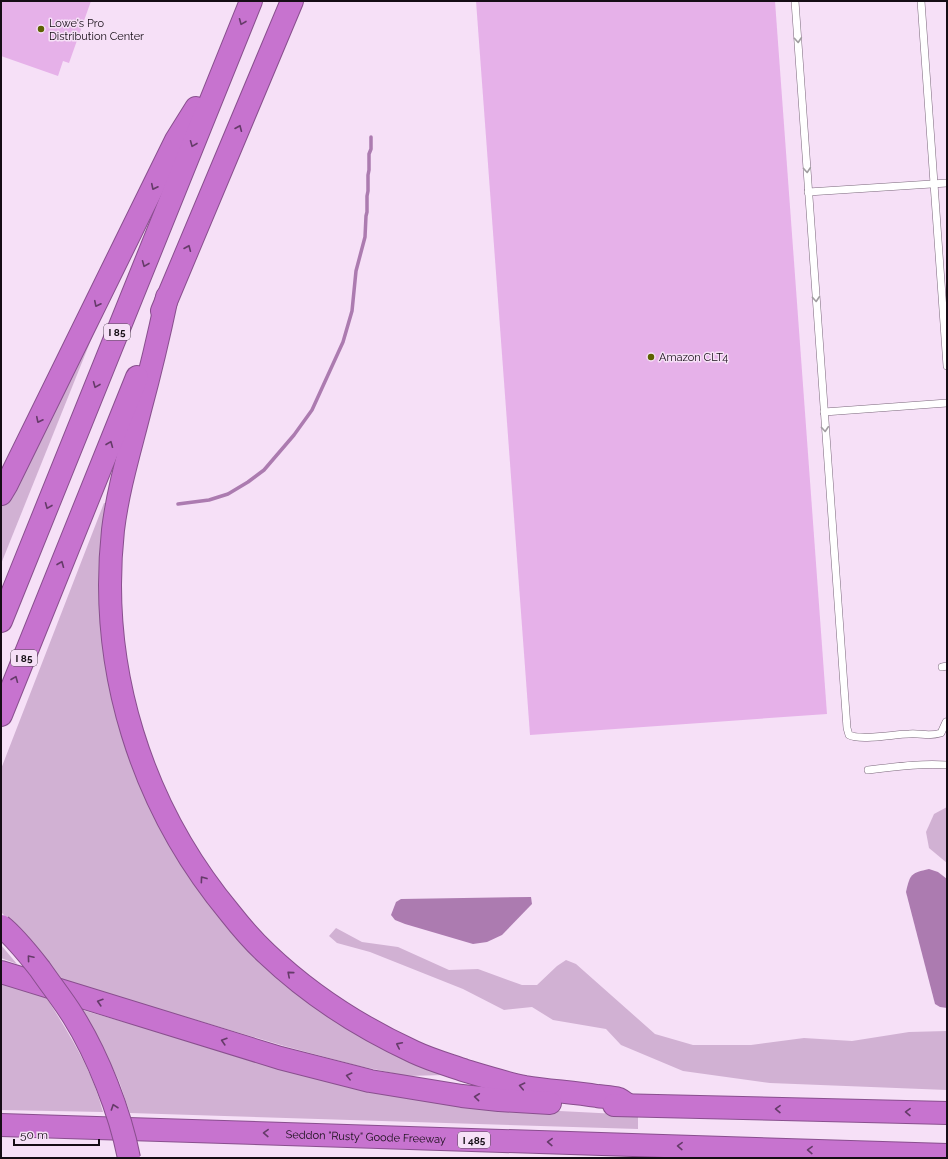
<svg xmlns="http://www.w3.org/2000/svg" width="948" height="1159" font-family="Raleway,sans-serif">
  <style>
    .green { fill: #d1b1d3 }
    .water { fill: #ac7bb0 }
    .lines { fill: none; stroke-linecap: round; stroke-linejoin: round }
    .stream { stroke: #ac7bb0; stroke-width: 3.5 }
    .building { fill: #e6b1e9 }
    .lane-casing { stroke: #7a677b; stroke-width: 8 }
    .highway-casing { stroke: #894f8e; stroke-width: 24 }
    .lane { stroke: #fff; stroke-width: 7 }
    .highway { stroke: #c773cf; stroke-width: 22 }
    .highway-bridge-casing { stroke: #894f8e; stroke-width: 24; stroke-linecap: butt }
    .highway-bridge { stroke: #c773cf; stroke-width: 22 }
    .oneway { stroke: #653b69 }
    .oneway2 { stroke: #a19ea1 }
    .poi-dot { fill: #5c6200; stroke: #f6e0f7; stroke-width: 1.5 }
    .labels { text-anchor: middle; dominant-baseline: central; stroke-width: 3; stroke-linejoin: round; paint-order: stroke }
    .shield { fill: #f6e0f7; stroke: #584c59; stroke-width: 1 }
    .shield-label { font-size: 10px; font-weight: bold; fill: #150d15 }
    .poi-label { font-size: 11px; fill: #150d15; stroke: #f6e0f7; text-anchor: start }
    .street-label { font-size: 11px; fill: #150d15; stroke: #f6e0f7 }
  </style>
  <rect width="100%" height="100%" fill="#f6e0f7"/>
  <g class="green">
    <polygon points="90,327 95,330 1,564 1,503"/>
    <polygon points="104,503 112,504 111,687 237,933 443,1068 444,1075 407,1076 359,1066 284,1046 58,979 32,944 1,912 1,769"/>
    <polygon points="947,807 947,863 929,848 926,832 934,814"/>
    <polygon points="336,928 362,942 398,947 449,970 478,969 522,985 537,985 557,966 566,960 576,964 655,1034 693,1045 751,1045 804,1038 852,1041 909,1032 947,1031 947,1090 770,1083 683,1071 621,1045 606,1029 553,1020 532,1007 504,1010 463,989 370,952 337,943 329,936"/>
    <polygon points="1,945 17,964 1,958"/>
    <path d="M1,983L46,997C69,1034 92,1069 103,1112L1,1110Z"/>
    <polygon points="82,1010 309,1075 520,1109 638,1115 638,1129 130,1113 119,1081 96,1035"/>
  </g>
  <g class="water">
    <path d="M929,869L938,872L947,879V1008L940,1007L935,1004L906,892C910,874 911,873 929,869Z"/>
    <polygon points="531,897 532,904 502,935 487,942 473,944 405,924 395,920 391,915 396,902 401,899"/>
  </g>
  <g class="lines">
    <polyline class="stream" points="178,504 209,500 228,494 248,482 264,470 294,435 312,410 343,342 352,311 356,271 365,237 366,216 367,212 367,196 368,191 368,175 369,170 369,154 371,149 371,137"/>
  </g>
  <g class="building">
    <polygon points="1,1 91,1 69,63 63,61 58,76 1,56"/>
    <polygon points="476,1 775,1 827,714 530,735"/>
  </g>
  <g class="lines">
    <defs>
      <g id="lane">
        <path d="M795,1L847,728L849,735C861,741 895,734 909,734C922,733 928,737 941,733L946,722"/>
        <polyline points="921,1 947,366"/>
        <polyline points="808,192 947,183"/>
        <polyline points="824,412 947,403"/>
        <polyline points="942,667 947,666"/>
        <path d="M868,770C894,767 921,763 947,765"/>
      </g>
      <g id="highway">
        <path d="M167,297C159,335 150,373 140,410C130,450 118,489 113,530C98,668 141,806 230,913C241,927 253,941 267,954C310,995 360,1027 414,1052C431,1060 449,1065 466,1071C486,1077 505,1083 525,1087C549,1091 573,1092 597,1096C604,1097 612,1097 619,1099C623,1101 625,1103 628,1105"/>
        <polyline points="162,311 292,1"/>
        <polyline points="1,494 7,484 176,140 196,108"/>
        <polyline points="1,621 251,1"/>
        <polyline points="1,715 137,377"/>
        <polyline points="1,972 280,1058 370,1081 462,1096 499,1100 550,1103"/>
        <polyline points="614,1105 947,1113"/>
        <path id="s1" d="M1,1125L947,1155"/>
      </g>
    </defs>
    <use href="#lane" class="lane-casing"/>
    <use href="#highway" class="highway-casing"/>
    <use href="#lane" class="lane"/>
    <use href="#highway" class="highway"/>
    <defs>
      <path id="highway-bridge" d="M1,926C15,937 29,955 40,969C51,985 63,1000 73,1016C98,1056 120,1112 129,1158"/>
    </defs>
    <use href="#highway-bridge" class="highway-bridge-casing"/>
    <use href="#highway-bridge" class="highway-bridge"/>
  </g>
  <defs><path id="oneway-chevron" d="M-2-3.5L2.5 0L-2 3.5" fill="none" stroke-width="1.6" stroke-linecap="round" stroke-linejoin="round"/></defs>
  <g class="oneway">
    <use href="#oneway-chevron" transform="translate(242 22) rotate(112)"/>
    <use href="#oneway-chevron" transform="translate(239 128) rotate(-67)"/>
    <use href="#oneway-chevron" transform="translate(193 144) rotate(112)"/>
    <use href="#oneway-chevron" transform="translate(154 187) rotate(116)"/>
    <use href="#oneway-chevron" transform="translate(188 248) rotate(-67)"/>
    <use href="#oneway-chevron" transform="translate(145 264) rotate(112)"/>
    <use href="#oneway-chevron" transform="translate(97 304) rotate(116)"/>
    <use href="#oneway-chevron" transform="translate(96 385) rotate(112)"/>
    <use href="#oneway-chevron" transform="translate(39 420) rotate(116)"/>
    <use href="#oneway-chevron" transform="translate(110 444) rotate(-68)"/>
    <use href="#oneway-chevron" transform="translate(48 506) rotate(112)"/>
    <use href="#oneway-chevron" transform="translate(61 564) rotate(-68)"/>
    <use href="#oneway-chevron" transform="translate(15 679) rotate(-68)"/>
    <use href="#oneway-chevron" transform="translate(203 879) rotate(-126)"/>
    <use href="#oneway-chevron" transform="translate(30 958) rotate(-130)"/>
    <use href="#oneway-chevron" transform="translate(290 974) rotate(-139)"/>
    <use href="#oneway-chevron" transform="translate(100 1002) rotate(-163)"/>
    <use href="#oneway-chevron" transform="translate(224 1041) rotate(-163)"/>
    <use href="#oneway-chevron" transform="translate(399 1045) rotate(-154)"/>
    <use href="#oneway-chevron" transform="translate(349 1076) rotate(-166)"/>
    <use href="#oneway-chevron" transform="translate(522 1086) rotate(-168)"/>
    <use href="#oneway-chevron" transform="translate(477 1097) rotate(-174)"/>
    <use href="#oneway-chevron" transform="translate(114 1107) rotate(-109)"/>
    <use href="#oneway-chevron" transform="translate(778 1109) rotate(-179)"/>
    <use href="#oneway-chevron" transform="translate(908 1112) rotate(-179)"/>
    <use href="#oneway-chevron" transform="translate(266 1133) rotate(-178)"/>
    <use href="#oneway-chevron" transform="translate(550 1142) rotate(-178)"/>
    <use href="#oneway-chevron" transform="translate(680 1146) rotate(-178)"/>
    <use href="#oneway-chevron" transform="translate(810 1150) rotate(-178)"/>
  </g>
  <g class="oneway2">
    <use href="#oneway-chevron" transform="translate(798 40) rotate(86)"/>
    <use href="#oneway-chevron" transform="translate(807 170) rotate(86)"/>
    <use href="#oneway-chevron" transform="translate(816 299) rotate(86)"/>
    <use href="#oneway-chevron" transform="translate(825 429) rotate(86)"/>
  </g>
  <g class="poi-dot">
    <circle cx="41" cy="29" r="4"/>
    <circle cx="651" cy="357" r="4"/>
  </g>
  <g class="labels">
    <g class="shield">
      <rect x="104" y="324" width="26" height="16" rx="3"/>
      <rect x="11" y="650" width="26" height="16" rx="3"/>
      <rect x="458" y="1132" width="32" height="16" rx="3"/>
    </g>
    <g class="shield-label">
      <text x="117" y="332">I 85</text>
      <text x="24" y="658">I 85</text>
      <text x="474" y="1140">I 485</text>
    </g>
    <g class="poi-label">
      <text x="49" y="23">Lowe's Pro<tspan x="49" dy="13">Distribution Center</tspan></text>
      <text x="659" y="357">Amazon CLT4</text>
    </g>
    <g class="street-label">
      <text stroke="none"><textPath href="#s1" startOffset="365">Seddon "Rusty" Goode Freeway</textPath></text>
    </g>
  </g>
  <rect width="948" height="1159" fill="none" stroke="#150d15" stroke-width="4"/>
  <path d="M14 1139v6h85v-6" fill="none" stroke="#150d15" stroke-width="2"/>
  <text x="20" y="1139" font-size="12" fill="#150d15" stroke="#f6e0f7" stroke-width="3" paint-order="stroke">50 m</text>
</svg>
